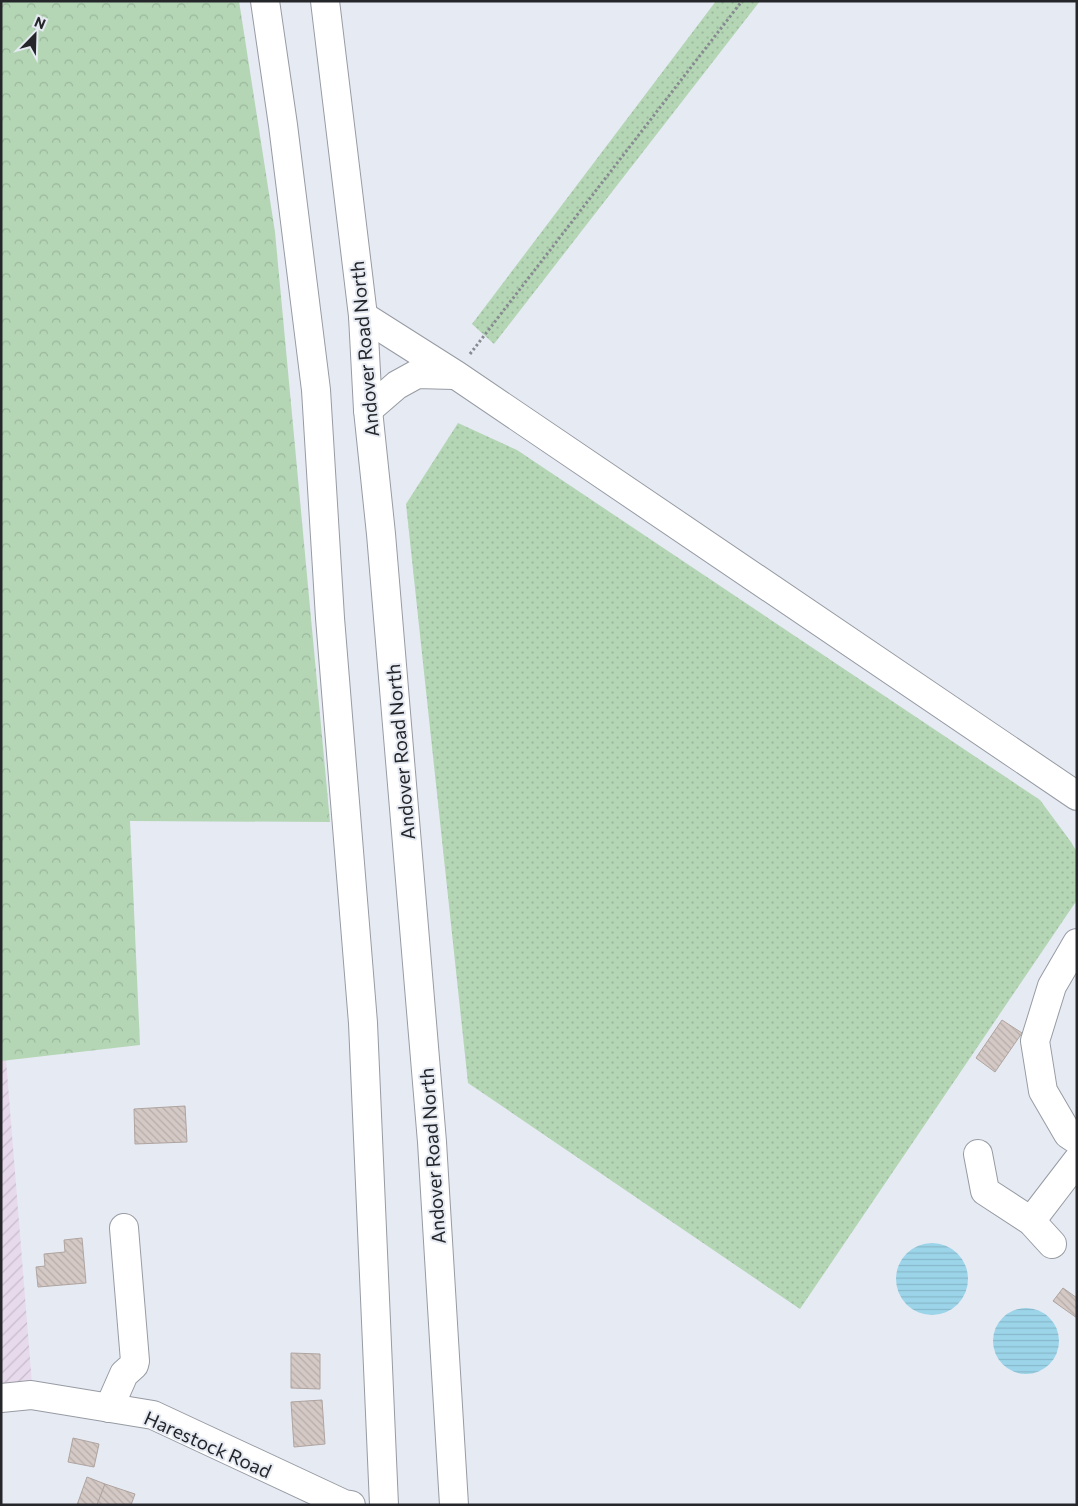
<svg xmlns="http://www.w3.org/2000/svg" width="1078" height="1506" font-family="Commissioner,sans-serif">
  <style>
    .industrial { fill: url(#industrial-furrows) }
    .green { fill: url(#green-dots) }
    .forest { fill: url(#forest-crowns) }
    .water { fill: url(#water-rules) }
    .building { fill: url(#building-back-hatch); stroke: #afa4a0 }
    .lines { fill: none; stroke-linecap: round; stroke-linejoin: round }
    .minor-casing { stroke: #979ba3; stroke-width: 30 }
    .major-casing { stroke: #979ba3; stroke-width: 30 }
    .path { stroke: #888a91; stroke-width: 3; stroke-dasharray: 2.5 2.5; stroke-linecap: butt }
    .minor { stroke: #fff; stroke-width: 28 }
    .major { stroke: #fff; stroke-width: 28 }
    .labels { text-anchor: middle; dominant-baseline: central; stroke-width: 4; stroke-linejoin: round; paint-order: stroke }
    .street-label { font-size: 19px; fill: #25262a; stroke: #e6eaf3 }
  </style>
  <defs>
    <pattern id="industrial-furrows" width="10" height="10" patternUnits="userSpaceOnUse" patternTransform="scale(1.25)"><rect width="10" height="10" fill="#e8daed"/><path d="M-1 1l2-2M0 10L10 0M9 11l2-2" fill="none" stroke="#c7bbcb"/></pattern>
    <pattern id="green-dots" width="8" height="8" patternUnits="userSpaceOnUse" patternTransform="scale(1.25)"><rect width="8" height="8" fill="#b4d6b5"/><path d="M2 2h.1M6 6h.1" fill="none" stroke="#9bb89c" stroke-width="1.8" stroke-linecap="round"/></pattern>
    <pattern id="forest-crowns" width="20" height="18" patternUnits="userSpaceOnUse" patternTransform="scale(1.25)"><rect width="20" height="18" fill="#b4d6b5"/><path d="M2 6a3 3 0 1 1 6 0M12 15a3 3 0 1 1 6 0" fill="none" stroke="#9bb89c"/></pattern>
    <pattern id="water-rules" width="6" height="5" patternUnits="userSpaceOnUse" patternTransform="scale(1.25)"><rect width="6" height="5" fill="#9cd5ea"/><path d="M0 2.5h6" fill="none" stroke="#86b7c9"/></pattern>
    <pattern id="building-back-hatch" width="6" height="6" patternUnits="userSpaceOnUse" patternTransform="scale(1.25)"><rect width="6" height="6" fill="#d4c9c5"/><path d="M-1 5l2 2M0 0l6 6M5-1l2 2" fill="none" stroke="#b6aca9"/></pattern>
  </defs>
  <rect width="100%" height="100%" fill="#e6eaf3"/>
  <polygon class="industrial" points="6,1060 32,1384 1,1386 1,1061"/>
  <g class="green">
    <polygon points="716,1 760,1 494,344 472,324"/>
    <polygon points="458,423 517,450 1040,800 1071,842 1077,852 1077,900 800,1309 468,1083 406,504"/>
  </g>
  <polygon class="forest" points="1,1 239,1 275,232 330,822 130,821 140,1045 1,1061"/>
  <g class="water">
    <circle cx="932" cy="1279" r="36"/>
    <circle cx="1026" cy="1341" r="33"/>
  </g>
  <g class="building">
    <polygon points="1002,1020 1022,1033 995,1072 976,1058"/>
    <polygon points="185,1106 187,1142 135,1144 134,1109"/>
    <polygon points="82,1238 86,1283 38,1287 36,1267 45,1266 44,1254 65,1252 64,1240"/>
    <polygon points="1063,1288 1077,1298 1077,1318 1053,1301"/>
    <polygon points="291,1353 320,1354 320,1389 291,1388"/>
    <polygon points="322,1400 325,1444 294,1447 291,1402"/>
    <polygon points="73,1438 99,1444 94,1467 68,1462"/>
    <polygon points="87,1477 105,1484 97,1505 77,1505"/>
    <polygon points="105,1484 135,1494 131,1505 97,1505"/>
  </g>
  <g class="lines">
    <defs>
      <g id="minor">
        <polyline points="363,316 456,375 1077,796"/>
        <polyline points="368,410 397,385 417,374 454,375"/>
        <polyline points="1077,943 1052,986 1035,1041 1043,1091 1068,1134 1077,1140"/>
        <polyline points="978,1154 985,1191 1031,1221 1052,1244"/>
        <polyline points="1031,1221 1077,1161"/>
        <polyline points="1,1398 31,1395 153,1415 344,1504 351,1505"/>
        <polyline points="109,1408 124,1374 134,1365 135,1361 124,1228"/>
      </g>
      <g id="major">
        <polyline points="265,1 283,125 316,390 330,618 363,1023 384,1505"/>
        <polyline points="325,1 363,316 368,410 381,534 432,1142 454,1505"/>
      </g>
    </defs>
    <use href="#minor" class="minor-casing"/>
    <use href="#major" class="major-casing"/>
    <polyline class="path" points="470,354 742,1"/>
    <use href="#minor" class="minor"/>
    <use href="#major" class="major"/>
  </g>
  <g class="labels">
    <g class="street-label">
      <text transform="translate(364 349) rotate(-95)">Andover Road North</text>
      <text transform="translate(400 752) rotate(-95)">Andover Road North</text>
      <text transform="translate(432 1156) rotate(-94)">Andover Road North</text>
      <text transform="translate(208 1444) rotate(24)">Harestock Road</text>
    </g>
  </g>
  <rect width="1078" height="1506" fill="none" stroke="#25262a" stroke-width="5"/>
  <g transform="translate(35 35) rotate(23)" stroke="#e6eaf3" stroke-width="4" paint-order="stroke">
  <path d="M0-4L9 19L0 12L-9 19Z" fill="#25262a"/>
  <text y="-8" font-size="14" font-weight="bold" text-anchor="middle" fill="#25262a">N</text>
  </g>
</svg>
